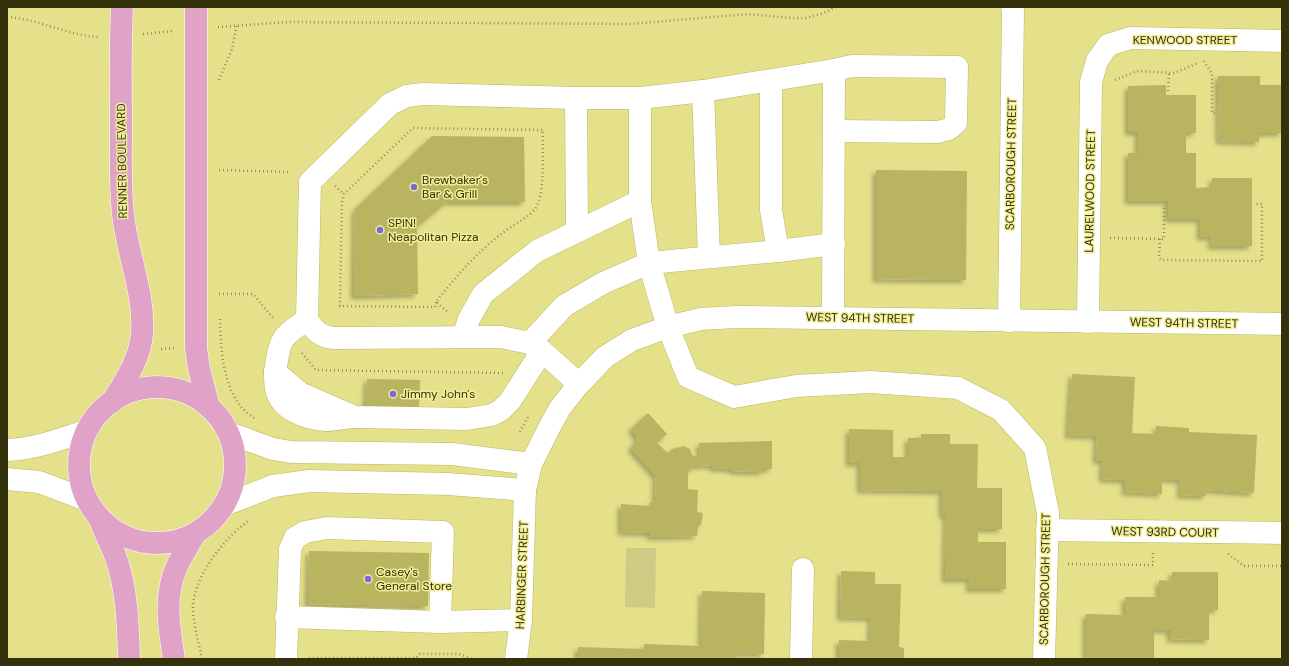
<svg xmlns="http://www.w3.org/2000/svg" width="1289" height="666" font-family="'DM Sans',sans-serif">
  <style>
    .green { fill: #cfcb85 }
    .building { fill: #b9b45f; filter: url(#shadow) }
    .lines { fill: none; stroke-linecap: round; stroke-linejoin: round }
    .minor-casing { stroke: #bdb762; stroke-width: 23 }
    .major-casing { stroke: #fff; stroke-width: 23 }
    .path { stroke: #959152; stroke-width: 2.5; stroke-dasharray: 1 3; stroke-linecap: butt }
    .minor { stroke: #fff; stroke-width: 22 }
    .major { stroke: #e0a3c7; stroke-width: 22 }
    .poi-dot { fill: #7868e4; stroke: #f2ed97; stroke-width: 1.5 }
    .labels { text-anchor: middle; dominant-baseline: central; stroke-width: 3; stroke-linejoin: round; paint-order: stroke }
    .street-label { font-size: 12px; fill: #34310d; stroke: #f2ed97 }
    .poi-label { font-size: 12px; fill: #34310d; stroke: #f2ed97; text-anchor: start }
  </style>
  <defs>
    <filter id="shadow"><feDropShadow dx="-3.5" dy="3.5" stdDeviation="2" flood-color="#0004"/></filter>
  </defs>
  <rect width="100%" height="100%" fill="#e5e08a"/>
  <polygon class="green" points="626,548 656,548 655,608 625,607"/>
  <g class="building">
    <polygon points="1218,76 1260,76 1260,85 1281,85 1282,133 1260,133 1259,142 1219,141"/>
    <polygon points="1166,85 1166,95 1196,95 1196,133 1186,133 1186,153 1196,153 1196,188 1212,187 1212,178 1252,178 1252,246 1211,246 1212,237 1200,237 1200,219 1168,219 1168,201 1128,201 1128,153 1138,153 1138,132 1128,132 1128,86"/>
    <polygon points="432,136 524,137 525,202 447,202 417,227 418,294 354,296 355,209"/>
    <polygon points="876,170 967,171 966,280 876,279"/>
    <polygon points="1072,374 1135,377 1132,433 1156,434 1156,426 1189,428 1189,432 1257,435 1254,493 1206,490 1206,496 1180,495 1181,480 1162,479 1162,494 1125,492 1125,480 1102,479 1103,461 1096,460 1097,436 1068,435"/>
    <polygon points="367,379 420,380 419,409 366,408"/>
    <polygon points="648,413 667,434 657,443 668,453 672,449 684,446 690,449 693,456 700,456 699,443 772,441 772,469 763,469 763,472 733,471 732,469 713,468 712,465 694,466 688,472 688,489 698,490 697,512 703,513 701,525 698,526 697,536 651,537 650,533 621,532 621,504 650,506 650,502 655,501 656,476 631,448 638,438 631,429"/>
    <polygon points="849,429 893,430 893,457 908,457 908,438 921,438 921,434 950,434 950,444 978,444 977,488 1002,488 1002,529 978,529 978,542 1006,542 1006,589 969,589 970,579 945,579 946,515 942,515 942,491 860,490 860,463 849,463"/>
    <polygon points="309,551 429,553 428,606 308,604"/>
    <polygon points="841,571 875,572 875,584 901,584 899,647 904,648 904,659 839,659 839,640 870,641 871,618 840,617"/>
    <polygon points="1172,572 1218,572 1218,610 1209,610 1209,640 1170,639 1170,630 1154,630 1154,659 1086,659 1086,614 1125,615 1125,597 1159,597 1159,580 1172,581"/>
    <polygon points="702,591 765,593 764,654 736,653 736,659 578,659 578,647 644,649 644,644 701,646"/>
  </g>
  <g class="lines">
    <defs>
      <g id="minor">
        <polyline points="834,70 852,66 957,67 956,123 949,129 938,132 834,131"/>
        <polyline points="771,81 771,210 778,251"/>
        <polyline points="703,91 709,256"/>
        <polyline points="576,98 577,231"/>
        <polyline points="640,98 703,91 834,70 833,317"/>
        <path d="M307,320C279,337 280,341 275,372L300,393L355,417L467,419L492,415L501,410L510,401L542,351"/>
        <polyline points="1009,321 1013,11 1012,7"/>
        <polyline points="1088,322 1091,82 1097,61 1108,45 1130,38 1282,41"/>
        <polyline points="463,337 469,319 483,294 537,251 640,201"/>
        <polyline points="530,343 564,306 603,283 649,263 778,251 834,244"/>
        <path d="M275,372C275,377 275,383 276,388C280,410 306,419 326,420C334,420 343,418 351,417"/>
        <path d="M579,384L542,351L530,343L501,337L333,338C320,336 315,331 307,320L310,182L390,104L407,96L423,94L576,98H640V201L649,263L668,327L688,377L734,397L796,386L871,382L958,388L1001,410L1035,448L1048,513L1044,659"/>
        <polyline points="229,433 273,449 291,452 452,454 531,464"/>
        <path d="M7,450C35,449 61,439 88,430"/>
        <polyline points="7,479 39,482 87,500"/>
        <polyline points="224,505 273,486 309,481 448,484 525,490"/>
        <polyline points="1047,530 1282,533"/>
        <polyline points="286,617 440,622 521,620"/>
        <polyline points="286,659 290,549 295,538 305,532 327,528 443,532 440,622"/>
        <polyline points="516,659 521,620 525,490 531,464 549,428 560,408 579,384 605,357 632,340 668,327 701,319 736,317 1282,324"/>
        <polyline points="801,659 803,569"/>
      </g>
      <g id="major">
        <polyline points="196,7 196,348 199,369 209,407"/>
        <circle cx="157" cy="465" r="78"/>
        <path d="M112,402C125,381 140,359 142,334C145,293 127,254 123,214C120,186 121,157 121,129C121,88 120,48 122,7"/>
        <path d="M99,518C104,530 110,543 115,555C127,587 128,625 129,659"/>
        <path d="M174,659C169,628 163,594 178,564C183,554 189,544 195,534"/>
      </g>
    </defs>
    <use href="#minor" class="minor-casing"/>
    <use href="#major" class="major-casing"/>
    <g class="path">
      <path d="M7,17C39,19 68,36 100,37"/>
      <polyline points="218,27 288,22 630,24 748,14 791,18 806,18 821,14 836,7"/>
      <polyline points="143,34 174,31"/>
      <polyline points="1204,61 1212,74 1212,113 1215,113"/>
      <polyline points="219,80 232,49 237,25"/>
      <polyline points="1115,80 1137,71 1174,73 1198,63"/>
      <polyline points="1168,91 1169,73"/>
      <polyline points="219,170 291,172"/>
      <polyline points="335,186 344,194"/>
      <polyline points="1110,238 1164,239 1164,205"/>
      <polyline points="1160,239 1159,257 1161,260 1262,261 1262,204 1255,204"/>
      <polyline points="219,294 253,294 273,318"/>
      <path d="M436,302L435,307L340,306L342,202L344,194L413,128L543,130C542,149 545,187 538,203C534,215 521,220 511,227C480,248 459,273 436,302L449,313"/>
      <path d="M220,319C221,349 222,383 242,408C245,412 250,415 254,418"/>
      <polyline points="161,349 174,348"/>
      <polyline points="302,353 316,370 503,373"/>
      <polyline points="520,432 529,415"/>
      <polyline points="1228,554 1244,566 1282,566"/>
      <polyline points="1068,564 1153,565 1153,552"/>
      <polyline points="309,658 416,658 420,654 459,654 473,659"/>
      <path d="M202,659C199,643 194,627 193,611C191,580 225,536 250,520"/>
    </g>
    <use href="#minor" class="minor"/>
    <use href="#major" class="major"/>
  </g>
  <g class="poi-dot">
    <circle cx="414" cy="187" r="4"/>
    <circle cx="380" cy="230" r="4"/>
    <circle cx="393" cy="394" r="4"/>
    <circle cx="368" cy="579" r="4"/>
  </g>
  <g class="labels">
    <g class="street-label">
      <text x="1185" y="40">KENWOOD STREET</text>
      <text transform="translate(122 161) rotate(-91)">RENNER BOULEVARD</text>
      <text transform="translate(1011 164) rotate(-89)">SCARBOROUGH STREET</text>
      <text transform="translate(1090 191) rotate(-89)">LAURELWOOD STREET</text>
      <text transform="translate(860 318) rotate(1)">WEST 94TH STREET</text>
      <text transform="translate(1184 323) rotate(1)">WEST 94TH STREET</text>
      <text transform="translate(1165 532) rotate(1)">WEST 93RD COURT</text>
      <text transform="translate(522 575) rotate(-88)">HARBINGER STREET</text>
      <text transform="translate(1045 579) rotate(-89)">SCARBOROUGH STREET</text>
    </g>
    <g class="poi-label">
      <text x="422" y="180">Brewbaker's<tspan x="422" dy="14">Bar &amp; Grill</tspan></text>
      <text x="388" y="223">SPIN!<tspan x="388" dy="14">Neapolitan Pizza</tspan></text>
      <text x="401" y="394">Jimmy John's</text>
      <text x="376" y="572">Casey's<tspan x="376" dy="14">General Store</tspan></text>
    </g>
  </g>
  <rect width="1289" height="666" fill="none" stroke="#34310d" stroke-width="16"/>
</svg>
